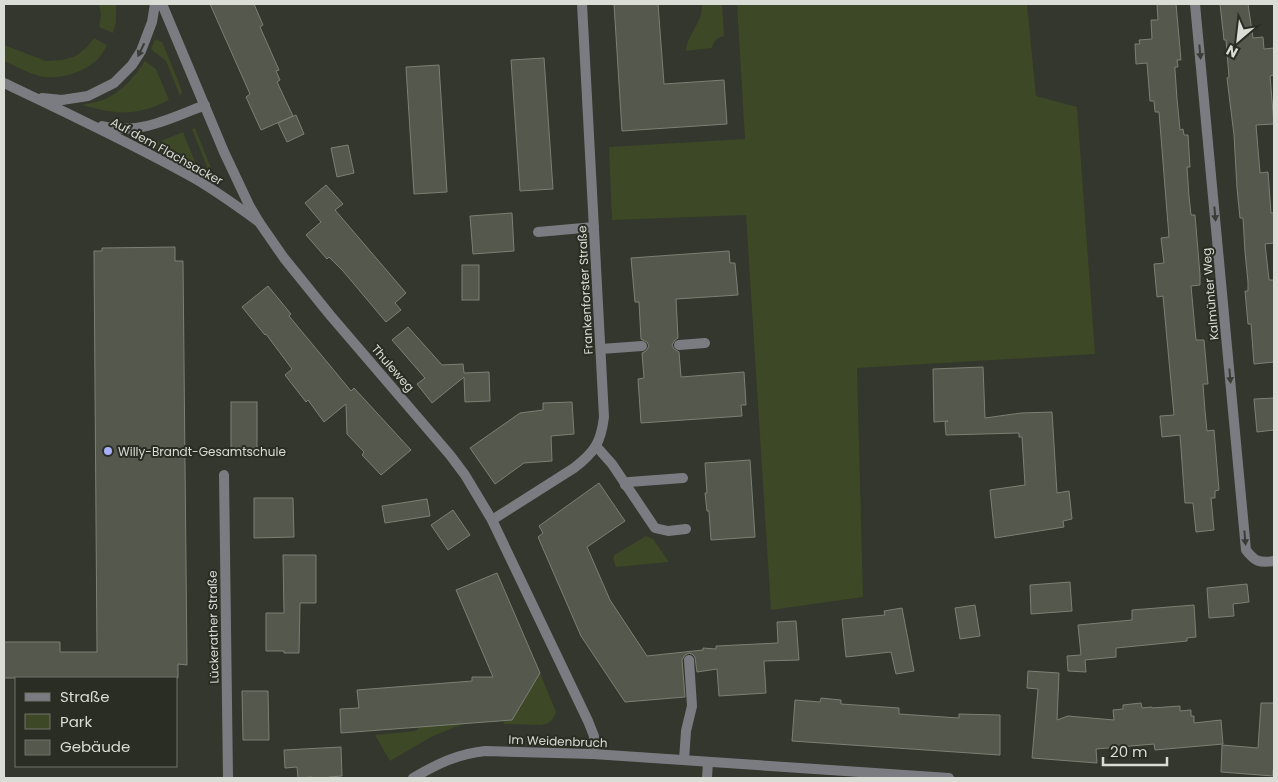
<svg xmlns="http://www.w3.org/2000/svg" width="1278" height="782" font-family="Poppins,sans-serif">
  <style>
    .green { fill: #3c4826 }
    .building { fill: #54584d; stroke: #7c8074 }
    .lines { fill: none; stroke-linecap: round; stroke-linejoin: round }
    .service { stroke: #7b7c81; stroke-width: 10 }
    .minor { stroke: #7b7c81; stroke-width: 10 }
    .tertiary { stroke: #7b7c81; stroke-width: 10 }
    .oneway { fill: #393d36 }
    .poi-dot { fill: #a8b0fc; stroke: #292d23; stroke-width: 2 }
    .labels { text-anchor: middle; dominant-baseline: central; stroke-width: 4; stroke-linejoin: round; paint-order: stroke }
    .street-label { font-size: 12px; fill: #dadcd6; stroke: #292d23 }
    .poi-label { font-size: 12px; fill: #dadcd6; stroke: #292d23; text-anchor: start }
  </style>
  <rect width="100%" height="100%" fill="#33372d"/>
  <g class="green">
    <polygon points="99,4 116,4 116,22 113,33 99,27 101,15"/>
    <path d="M702,4H722L724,36C716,38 714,41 712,48L686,51C687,34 703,23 702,4Z"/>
    <polygon points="737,4 1027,4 1036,96 1077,107 1095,354 857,368 863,597 771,610 746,215 612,220 609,147 745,139"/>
    <path d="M94,38L107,45C105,49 102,54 99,58C85,72 63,79 44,77C32,75 15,66 4,61V45L46,61L62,60L76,56L87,47Z"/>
    <polygon points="155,39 162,42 175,73 182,92 180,96 166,61 151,49"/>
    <path d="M145,61L156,69L169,100C162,103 155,107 147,109C125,116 103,111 82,105C89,103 98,102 105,99C123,91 135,76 145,61Z"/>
    <polygon points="195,128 217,183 203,175 207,167 192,129"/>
    <polygon points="183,132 195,162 192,168 149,146"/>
    <polygon points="646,536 653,539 669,562 616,567 613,559 614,555"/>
    <path d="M540,673L556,712C553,720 550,724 541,725L504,724L503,721L512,720Z"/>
    <polygon points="465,723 431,737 390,761 375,735 416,731 421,726"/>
  </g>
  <g class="building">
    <polygon points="210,4 254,4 263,25 260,27 279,70 276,71 280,80 277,82 293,116 261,130 246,97 250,94"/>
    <polygon points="614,4 658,4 664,84 724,80 727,124 622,131"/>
    <polygon points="1157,4 1176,4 1181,60 1177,60 1178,67 1175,67 1175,70 1177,99 1180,130 1183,129 1184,135 1188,135 1190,167 1187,167 1189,196 1191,215 1195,215 1200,275 1200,285 1191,286 1196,340 1204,340 1208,384 1203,384 1205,411 1207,431 1214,430 1219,490 1215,491 1215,498 1211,498 1214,530 1196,532 1193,503 1185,503 1180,435 1162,437 1160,416 1174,415 1163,296 1157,297 1154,264 1164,263 1161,238 1169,237 1159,112 1155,112 1154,101 1150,101 1147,63 1136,64 1135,44 1140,44 1139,40 1152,39 1151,20 1158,20"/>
    <polygon points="1220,4 1248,4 1253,38 1263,37 1264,49 1274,48 1274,75 1270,76 1274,124 1256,125 1260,173 1268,172 1271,213 1274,213 1274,243 1265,244 1269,280 1274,280 1274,362 1254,364 1251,324 1248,324 1245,291 1248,291 1248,282 1245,252 1243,218 1240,218 1237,188 1234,135 1227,78 1229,77 1226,40 1224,40"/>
    <polygon points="544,58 553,189 520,191 511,60"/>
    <polygon points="439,65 447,192 414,194 406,67"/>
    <polygon points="296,115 304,134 287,142 278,123"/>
    <polygon points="348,145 354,173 337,177 331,148"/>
    <polygon points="326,185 343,204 335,210 406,293 395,303 401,310 386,322 343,271 329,257 327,259 306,235 321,222 305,203"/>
    <polygon points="512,213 514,251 473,254 470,216"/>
    <polygon points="175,247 175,261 183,261 187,665 178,664 178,678 4,678 4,642 60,642 60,652 97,652 94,251 102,251 102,248"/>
    <polygon points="729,251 730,263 735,263 738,295 676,299 678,338 675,340 672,345 674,349 679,352 681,377 744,372 746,405 741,405 742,416 641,423 638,379 644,378 642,353 646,351 649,346 647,342 641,339 639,302 635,302 631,258"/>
    <rect x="462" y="265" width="17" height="35"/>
    <polygon points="268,286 291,314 289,316 351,391 354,388 411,450 381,475 362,455 364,452 347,434 346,404 324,422 308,400 306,402 285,375 292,369 266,334 265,335 242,307"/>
    <polygon points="408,327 442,365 463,364 464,373 489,372 490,401 465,402 464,377 432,403 417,384 425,378 392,340"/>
    <polygon points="983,367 985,418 1021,413 1052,412 1057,493 1069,491 1072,519 1063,521 1064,527 995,538 990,490 1025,485 1022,437 1019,437 1019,433 946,435 945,422 948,421 934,422 933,369"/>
    <polygon points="1274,398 1274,430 1257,432 1254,399"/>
    <rect x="231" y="402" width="26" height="49"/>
    <polygon points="572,402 574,434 551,436 552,461 524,463 495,484 470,448 520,413 543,410 543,403"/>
    <polygon points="750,460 755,537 711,540 709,511 707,511 705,493 707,493 705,463"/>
    <polygon points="599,483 625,521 587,547 610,600 647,656 703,650 703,648 716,649 716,646 778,643 777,622 796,621 799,660 764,661 766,693 719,696 717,669 697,672 695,657 692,654 689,653 685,655 682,660 685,697 625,702 581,636 538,537 543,533 539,526"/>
    <polygon points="254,498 293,498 294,537 254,538"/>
    <polygon points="427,499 430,516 385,523 382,506"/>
    <polygon points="453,510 470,535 448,550 431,525"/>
    <polygon points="283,555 316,555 316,603 300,603 299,653 284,653 284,651 266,651 266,613 284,613"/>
    <polygon points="497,573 540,673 512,720 341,733 340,709 359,708 357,690 472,681 472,677 493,677 456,590"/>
    <polygon points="1070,582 1072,611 1031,614 1030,585"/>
    <polygon points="1247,584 1249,602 1233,604 1234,616 1209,618 1207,588"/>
    <polygon points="975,605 980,636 960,639 955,608"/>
    <polygon points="1194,605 1196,637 1187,638 1187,641 1116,648 1116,657 1085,660 1086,672 1068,671 1067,656 1081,655 1078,625 1132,620 1132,610"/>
    <polygon points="902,608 914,671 896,674 891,652 846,657 842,619 885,615 884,611"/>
    <polygon points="1028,671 1059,673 1057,720 1068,716 1114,720 1113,710 1123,709 1123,705 1141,703 1142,708 1152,707 1152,708 1180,706 1180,711 1191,710 1191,716 1194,716 1194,723 1221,720 1223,744 1155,750 1154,744 1096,749 1097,763 1032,758 1038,689 1027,688"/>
    <polygon points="242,691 268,691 269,740 243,740"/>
    <polygon points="821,698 841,700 841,704 899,708 899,714 959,718 959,714 1000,715 1000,755 792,741 795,700 820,702"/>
    <polygon points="1261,703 1274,703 1274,770 1273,770 1273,776 1221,772 1222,745 1258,748"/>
    <polygon points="341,747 342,776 329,777 329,778 312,778 312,777 298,778 297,767 285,768 284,750"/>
  </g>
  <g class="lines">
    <g class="service">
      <polyline points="538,232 594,227"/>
      <polyline points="679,345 705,343"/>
      <polyline points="601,349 642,346"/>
      <polyline points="596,446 612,464 655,528 668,531 686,529"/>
      <polyline points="625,485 629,482 683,478"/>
      <polyline points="684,760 686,731 692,706 689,660"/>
      <polyline points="707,778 708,762"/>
    </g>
    <g class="minor">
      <path d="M1195,4L1246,550C1255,562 1260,563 1274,561"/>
      <path d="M4,83C67,113 131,143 192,177C215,190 237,206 259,222"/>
      <polyline points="42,98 62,100 88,96 114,83 132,65 141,51 152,22 155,4"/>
      <path d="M102,126C137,136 172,118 205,105"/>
      <polyline points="224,475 228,778"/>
      <path d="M492,520L574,468C595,452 601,442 604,417L582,4"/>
    </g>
    <g class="tertiary">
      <polyline points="162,4 224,152 249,205 259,222 284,258 330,315 450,455 465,475 492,520 588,721 594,736 593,754"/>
      <path d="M413,778C437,764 457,754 485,751L593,754L949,778"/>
    </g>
  </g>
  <defs><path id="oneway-solid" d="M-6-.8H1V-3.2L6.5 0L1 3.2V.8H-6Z" transform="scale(1.25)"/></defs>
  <g class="oneway">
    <use href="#oneway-solid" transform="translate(141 50) rotate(116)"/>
    <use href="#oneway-solid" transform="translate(1200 52) rotate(85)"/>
    <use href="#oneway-solid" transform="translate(1215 214) rotate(85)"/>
    <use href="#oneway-solid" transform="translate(1230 376) rotate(85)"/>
    <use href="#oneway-solid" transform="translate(1245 538) rotate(85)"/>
  </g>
  <circle class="poi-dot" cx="108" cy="451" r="5"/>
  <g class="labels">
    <g class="street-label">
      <text transform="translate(167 151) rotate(29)">Auf dem Flachsacker</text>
      <text transform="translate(585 290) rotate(-93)">Frankenforster Straße</text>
      <text transform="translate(1210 294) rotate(-95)">Kalmünter Weg</text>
      <text transform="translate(393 368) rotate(49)">Thuleweg</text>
      <text transform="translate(213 627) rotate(-91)">Lückerather Straße</text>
      <text transform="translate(558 741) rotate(2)">Im Weidenbruch</text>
    </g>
    <g class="poi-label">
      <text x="118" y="451">Willy-Brandt-Gesamtschule</text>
    </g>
  </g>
  <rect width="1278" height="782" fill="none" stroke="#dadcd6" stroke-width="10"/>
  <rect x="15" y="677" width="162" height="90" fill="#292d23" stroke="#70736b"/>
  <rect x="25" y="693" width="25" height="8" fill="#7b7c81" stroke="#70736b"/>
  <text x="60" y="702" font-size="15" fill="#dadcd6">Straße</text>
  <rect x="25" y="714" width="25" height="15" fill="#3c4826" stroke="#70736b"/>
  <text x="60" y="727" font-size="15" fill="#dadcd6">Park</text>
  <rect x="25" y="740" width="25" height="15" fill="#54584d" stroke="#70736b"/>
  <text x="60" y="752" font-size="15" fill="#dadcd6">Gebäude</text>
  <g transform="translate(1238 40) rotate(208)" stroke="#292d23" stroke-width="4" paint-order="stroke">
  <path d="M0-4L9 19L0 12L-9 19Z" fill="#dadcd6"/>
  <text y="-8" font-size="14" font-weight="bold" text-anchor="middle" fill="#dadcd6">N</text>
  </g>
  <path d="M1103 757v8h64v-8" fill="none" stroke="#dadcd6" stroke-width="2.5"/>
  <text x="1110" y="757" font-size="15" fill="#dadcd6" stroke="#292d23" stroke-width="4" paint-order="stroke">20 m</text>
</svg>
